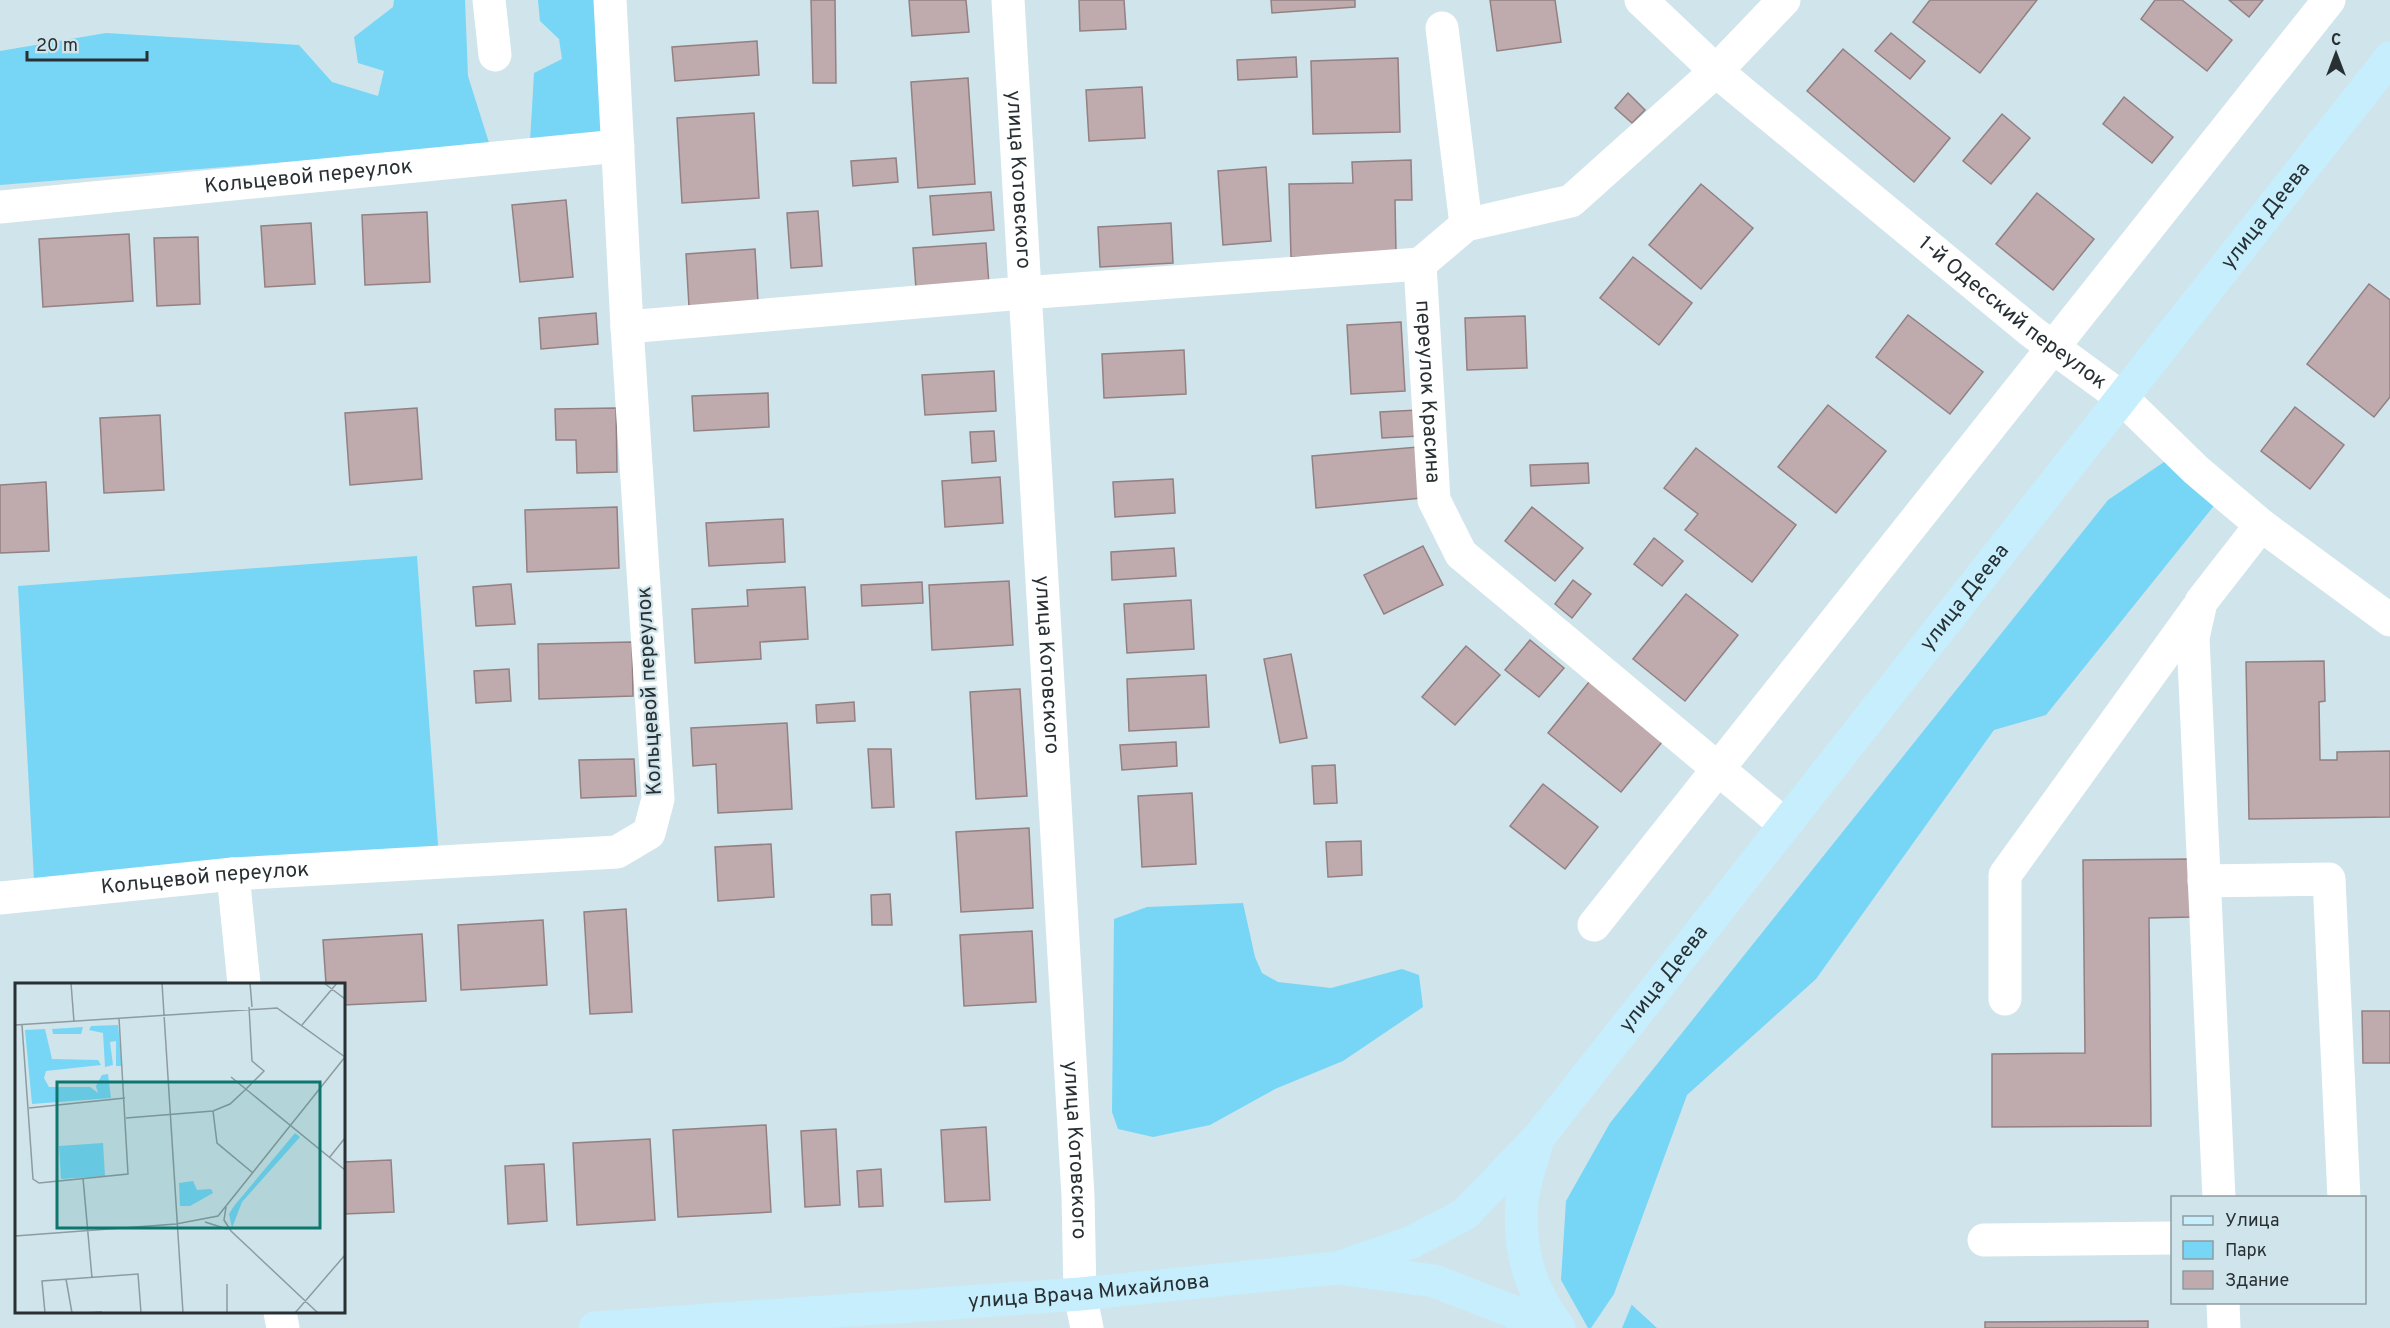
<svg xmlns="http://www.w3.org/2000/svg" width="2390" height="1328" font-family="Overpass,sans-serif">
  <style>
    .green { fill: #77d6f6 }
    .building { fill: #bfabad; stroke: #938082; stroke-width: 1.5 }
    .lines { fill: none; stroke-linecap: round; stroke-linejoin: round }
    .minor { stroke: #fff; stroke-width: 33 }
    .major { stroke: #c6eefc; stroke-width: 33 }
    .labels { text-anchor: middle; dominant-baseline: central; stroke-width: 4.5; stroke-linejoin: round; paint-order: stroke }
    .street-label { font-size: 21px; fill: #283033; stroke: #d0e4eb }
    .inset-road { fill: none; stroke: #8d9ca1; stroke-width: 1.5 }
    .view { fill: #0f766e; fill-opacity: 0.15; stroke: #0f766e; stroke-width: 3 }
    .inset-edge { fill: none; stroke: #283033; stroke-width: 3 }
  </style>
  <rect width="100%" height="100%" fill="#d0e4eb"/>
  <g class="green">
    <polygon points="394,0 465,0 468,76 490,146 0,185 0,51 106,33 299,45 332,82 378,96 384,71 358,63 354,37 393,7"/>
    <polygon points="538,0 603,0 616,135 530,142 534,73 562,59 559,39 540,21"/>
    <polygon points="2167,460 2217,502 2046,715 1994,730 1816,979 1687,1095 1614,1294 1591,1328 1588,1328 1561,1280 1566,1201 1610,1123 2108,500"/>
    <polygon points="417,556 439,858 34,880 18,586"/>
    <polygon points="1243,903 1255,957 1262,973 1278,982 1331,988 1402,969 1419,975 1423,1007 1343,1061 1275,1089 1210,1125 1153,1137 1118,1129 1112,1112 1114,919 1147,907"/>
    <polygon points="1632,1304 1632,1305 1657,1328 1622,1328"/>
  </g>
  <g class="building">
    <polygon points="811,0 835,0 836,83 813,83"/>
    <polygon points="909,0 966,0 969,32 912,36"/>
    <polygon points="1079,0 1124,0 1126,29 1080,31"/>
    <polygon points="1271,0 1355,0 1355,7 1272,13"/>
    <polygon points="1490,0 1555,0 1561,42 1497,51"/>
    <polygon points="1930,0 2037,0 1980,73 1913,22"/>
    <polygon points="2155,0 2182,0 2232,40 2207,71 2141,19"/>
    <polygon points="2229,0 2263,0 2249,17"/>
    <polygon points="1891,33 1925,61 1910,79 1875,51"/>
    <polygon points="757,41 759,75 675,81 672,47"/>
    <polygon points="1843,49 1950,138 1914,182 1807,91"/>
    <polygon points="1296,57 1297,77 1238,80 1237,60"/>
    <polygon points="1398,58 1400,132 1313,134 1311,61"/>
    <polygon points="968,78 975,184 918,188 911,82"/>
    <polygon points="1142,87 1145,138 1089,141 1086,90"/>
    <polygon points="1628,93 1645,110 1632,123 1615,108"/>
    <polygon points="2124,97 2173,137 2152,163 2103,124"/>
    <polygon points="754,113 759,198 682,203 677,118"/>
    <polygon points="2002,114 2030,138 1991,184 1963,161"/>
    <polygon points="896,158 898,182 853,186 851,161"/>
    <polygon points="1411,160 1412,200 1395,200 1396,254 1291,257 1289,184 1353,183 1352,162"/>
    <polygon points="1266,167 1271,241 1223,245 1218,171"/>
    <polygon points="1701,184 1753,228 1701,289 1649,245"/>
    <polygon points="991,192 994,230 933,235 930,196"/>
    <polygon points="2037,193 2094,239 2053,290 1996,244"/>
    <polygon points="566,200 573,277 520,282 512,205"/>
    <polygon points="818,211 822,266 791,268 787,213"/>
    <polygon points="427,212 430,282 365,285 362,215"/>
    <polygon points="311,223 315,284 265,287 261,226"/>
    <polygon points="1171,223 1173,263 1100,267 1098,227"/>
    <polygon points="129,234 133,301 43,307 39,239"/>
    <polygon points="198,237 200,304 157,306 154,238"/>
    <polygon points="986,243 989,285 916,289 913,248"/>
    <polygon points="755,249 758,302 689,307 686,254"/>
    <polygon points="1633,257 1692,303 1659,345 1600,298"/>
    <polygon points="2369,284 2390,300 2390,397 2374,417 2307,364"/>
    <polygon points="596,313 598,344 541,349 539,318"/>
    <polygon points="1908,315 1983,372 1950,414 1876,357"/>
    <polygon points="1525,316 1527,368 1467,370 1465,318"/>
    <polygon points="1401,322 1405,391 1351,394 1347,325"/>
    <polygon points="1184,350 1186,394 1104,398 1102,354"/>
    <polygon points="994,371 996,411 925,415 922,375"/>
    <polygon points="768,393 769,427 694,431 692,396"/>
    <polygon points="1828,405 1886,451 1836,513 1778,467"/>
    <polygon points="2295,407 2344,445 2310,489 2261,451"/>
    <polygon points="417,408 422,479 350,485 345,413"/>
    <polygon points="616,408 617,472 577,473 576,440 556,440 555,409"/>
    <polygon points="1418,410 1419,436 1382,438 1380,412"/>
    <polygon points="160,415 164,490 104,493 100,418"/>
    <polygon points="994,431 996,461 972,463 970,432"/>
    <polygon points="1418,447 1422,498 1316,508 1312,456"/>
    <polygon points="1696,448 1796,525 1752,582 1685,530 1698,514 1664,488"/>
    <polygon points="1588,463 1589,483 1531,486 1530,465"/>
    <polygon points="1000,477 1003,523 945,527 942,481"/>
    <polygon points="1173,479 1175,513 1115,517 1113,482"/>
    <polygon points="46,482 49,551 0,553 0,485"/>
    <polygon points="617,507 619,568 527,572 525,510"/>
    <polygon points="1532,507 1583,548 1555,581 1505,541"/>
    <polygon points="783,519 785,562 709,566 706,523"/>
    <polygon points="1654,538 1683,561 1662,586 1634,564"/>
    <polygon points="1423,546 1443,585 1384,614 1364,575"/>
    <polygon points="1174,548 1176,576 1112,580 1111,552"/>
    <polygon points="1573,580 1591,594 1572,618 1555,604"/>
    <polygon points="1009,581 1013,645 932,650 929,585"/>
    <polygon points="922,582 923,603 862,606 861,585"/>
    <polygon points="511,584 515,624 476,626 473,587"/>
    <polygon points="805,587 808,639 760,642 761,659 695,663 692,609 748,606 747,590"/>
    <polygon points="1686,594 1738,635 1685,701 1633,659"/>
    <polygon points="1191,600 1194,649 1127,653 1124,604"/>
    <polygon points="1530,640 1564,668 1539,697 1505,670"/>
    <polygon points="632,642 633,696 539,699 538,644"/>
    <polygon points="1466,646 1500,675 1455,725 1422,697"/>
    <polygon points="1291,654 1307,738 1280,743 1264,659"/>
    <polygon points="2324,661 2325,701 2319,702 2320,760 2337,760 2337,752 2390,751 2390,817 2249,819 2246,662"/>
    <polygon points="509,669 511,701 476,703 474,671"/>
    <polygon points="1206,675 1209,727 1129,731 1127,679"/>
    <polygon points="1593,677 1667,736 1621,792 1548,733"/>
    <polygon points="1020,689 1027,796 976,799 970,692"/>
    <polygon points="854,702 855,721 817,723 816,705"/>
    <polygon points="787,723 792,809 718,813 716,764 693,766 691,728"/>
    <polygon points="1176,742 1177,766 1122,770 1120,745"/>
    <polygon points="868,749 891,749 894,807 872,808"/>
    <polygon points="634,759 636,796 581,798 579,760"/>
    <polygon points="1335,765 1337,803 1314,804 1312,766"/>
    <polygon points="1543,784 1598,827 1565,869 1510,826"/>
    <polygon points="1192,793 1196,864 1142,867 1138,796"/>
    <polygon points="1029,828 1033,908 961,912 956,832"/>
    <polygon points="1361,841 1362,875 1328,877 1326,842"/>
    <polygon points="771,844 774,897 718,901 715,847"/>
    <polygon points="2192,859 2192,917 2149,918 2151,1126 1992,1127 1992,1054 2085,1053 2083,860"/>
    <polygon points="890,894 892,925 872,925 871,895"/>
    <polygon points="626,909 632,1012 590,1014 584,912"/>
    <polygon points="543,920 547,985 461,990 458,925"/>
    <polygon points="1032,931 1036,1002 964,1006 960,935"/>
    <polygon points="422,934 426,1001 344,1005 344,984 326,984 323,940"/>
    <polygon points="2362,1011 2390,1011 2390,1063 2363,1063"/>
    <polygon points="766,1125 771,1212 678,1217 673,1130"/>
    <polygon points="986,1127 990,1200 945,1202 941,1130"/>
    <polygon points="836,1129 840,1205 805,1207 801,1131"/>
    <polygon points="650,1139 655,1220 577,1225 573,1143"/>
    <polygon points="391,1160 394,1212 344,1214 344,1162"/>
    <polygon points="544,1164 547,1221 508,1224 505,1166"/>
    <polygon points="881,1169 883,1206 859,1207 857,1171"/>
    <polygon points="2148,1321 2148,1328 1985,1328 1985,1322"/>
  </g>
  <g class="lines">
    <g class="minor">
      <polyline points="489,0 495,55"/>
      <path id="s1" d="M1008,0L1078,1196L1080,1294L1087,1328"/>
      <path id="s2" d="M1641,0L1716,71L2032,332L2121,397L2196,470L2261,525L2390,620"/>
      <polyline points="1442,28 1466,225"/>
      <path id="s3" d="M0,207L618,146"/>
      <path id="s4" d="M1420,264L1434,500L1461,554L1784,824"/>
      <polyline points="1420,264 1466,225 1571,201 1716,71 1784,0"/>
      <polyline points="627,327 1023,293 1420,264"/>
      <polyline points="233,874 244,984"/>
      <polyline points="2204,881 2329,879 2344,1198"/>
      <path id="s5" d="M0,898L233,874L617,852L649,833L658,799L627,327L610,0"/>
      <polyline points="1594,925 2329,0"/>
      <polyline points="2005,999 2005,875 2197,609"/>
      <polyline points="2219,1198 2193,638 2201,602 2261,525"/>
      <polyline points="1984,1240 2172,1238"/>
      <polyline points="2223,1302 2224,1328"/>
      <polyline points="280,1312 283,1328"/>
    </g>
    <g class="major">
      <path d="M1538,1138C1533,1159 1524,1181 1522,1202C1518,1251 1530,1289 1559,1328"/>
      <polyline points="1344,1269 1434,1281 1512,1311 1537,1328"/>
      <path id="s6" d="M595,1328L1080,1294L1337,1268L1412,1242L1465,1214L1539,1137L2390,58"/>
    </g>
  </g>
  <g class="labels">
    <g class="street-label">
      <text stroke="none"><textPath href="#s3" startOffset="310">Кольцевой переулок</textPath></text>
      <text stroke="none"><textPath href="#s1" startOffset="180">улица Котовского</textPath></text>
      <text stroke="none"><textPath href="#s6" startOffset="2164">улица Деева</textPath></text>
      <text stroke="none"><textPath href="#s2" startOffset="486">1-й Одесский переулок</textPath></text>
      <text stroke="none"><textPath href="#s4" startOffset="128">переулок Красина</textPath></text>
      <text stroke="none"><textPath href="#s6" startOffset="1678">улица Деева</textPath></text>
      <text stroke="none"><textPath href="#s1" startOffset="666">улица Котовского</textPath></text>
      <text transform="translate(650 691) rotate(-93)">Кольцевой переулок</text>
      <text stroke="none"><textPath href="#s5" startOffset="206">Кольцевой переулок</textPath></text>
      <text stroke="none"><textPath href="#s6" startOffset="1192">улица Деева</textPath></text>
      <text stroke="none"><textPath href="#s1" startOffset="1152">улица Котовского</textPath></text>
      <text stroke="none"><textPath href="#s6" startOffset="495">улица Врача Михайлова</textPath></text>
    </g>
  </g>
  <g transform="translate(15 983)">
    <rect width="330" height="330" fill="#d0e4eb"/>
    <path d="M103,42L107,83H101V58L95,59L98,82L90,84L88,50L74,47L76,43ZM68,44L66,51H38L37,46ZM30,46L37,76L83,77L86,82L31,88L29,95L34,104H75L83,110L81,103L87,92L93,91L96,115L17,121L10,47ZM280,150L285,154L227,219L217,245L214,231L219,223ZM88,160L90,193L46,196L44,163ZM178,198L182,207L196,206L198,210L175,223H165L164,200Z" fill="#77d6f6"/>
    <path class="inset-road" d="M56,0L59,39M147,0L168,330M235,0L237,24M309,0L330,16M0,42L262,25L330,74M7,42L18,196L24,200L113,191L104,35M287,42L322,0M216,94L330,187M14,125L110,115M198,128L202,160L238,190M111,135L198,128L215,121L230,107L249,88L237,78L234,24M314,175L330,155M68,195L77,295M211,224L209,237L216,248L303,330M190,239L212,246M0,253L161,241L203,233L330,74M51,296L57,330M212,301V330M30,330L27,298L123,291L126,330M68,330L87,329M280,330L330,272"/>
    <path class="view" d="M42,99H305V245H42Z"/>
    <rect width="330" height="330" class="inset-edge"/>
  </g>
  <rect x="2171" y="1196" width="195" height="108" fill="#d0e4eb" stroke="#8d9ca1" stroke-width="1.5"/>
  <rect x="2183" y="1216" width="30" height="9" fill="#c6eefc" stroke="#8d9ca1" stroke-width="1.5"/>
  <text x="2225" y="1226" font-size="18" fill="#283033">Улица</text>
  <rect x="2183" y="1241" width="30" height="18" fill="#77d6f6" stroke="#8d9ca1" stroke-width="1.5"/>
  <text x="2225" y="1256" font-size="18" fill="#283033">Парк</text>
  <rect x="2183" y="1271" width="30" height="18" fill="#bfabad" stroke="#8d9ca1" stroke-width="1.5"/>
  <text x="2225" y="1286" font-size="18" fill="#283033">Здание</text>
  <g transform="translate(2336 54)" stroke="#d0e4eb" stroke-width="4.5" paint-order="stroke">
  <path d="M0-4.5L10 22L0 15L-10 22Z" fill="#283033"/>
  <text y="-9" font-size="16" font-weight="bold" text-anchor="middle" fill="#283033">С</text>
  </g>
  <path d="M27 51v9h120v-9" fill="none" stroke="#283033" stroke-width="3"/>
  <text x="36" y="51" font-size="18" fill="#283033" stroke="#d0e4eb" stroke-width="4.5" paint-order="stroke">20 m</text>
</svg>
